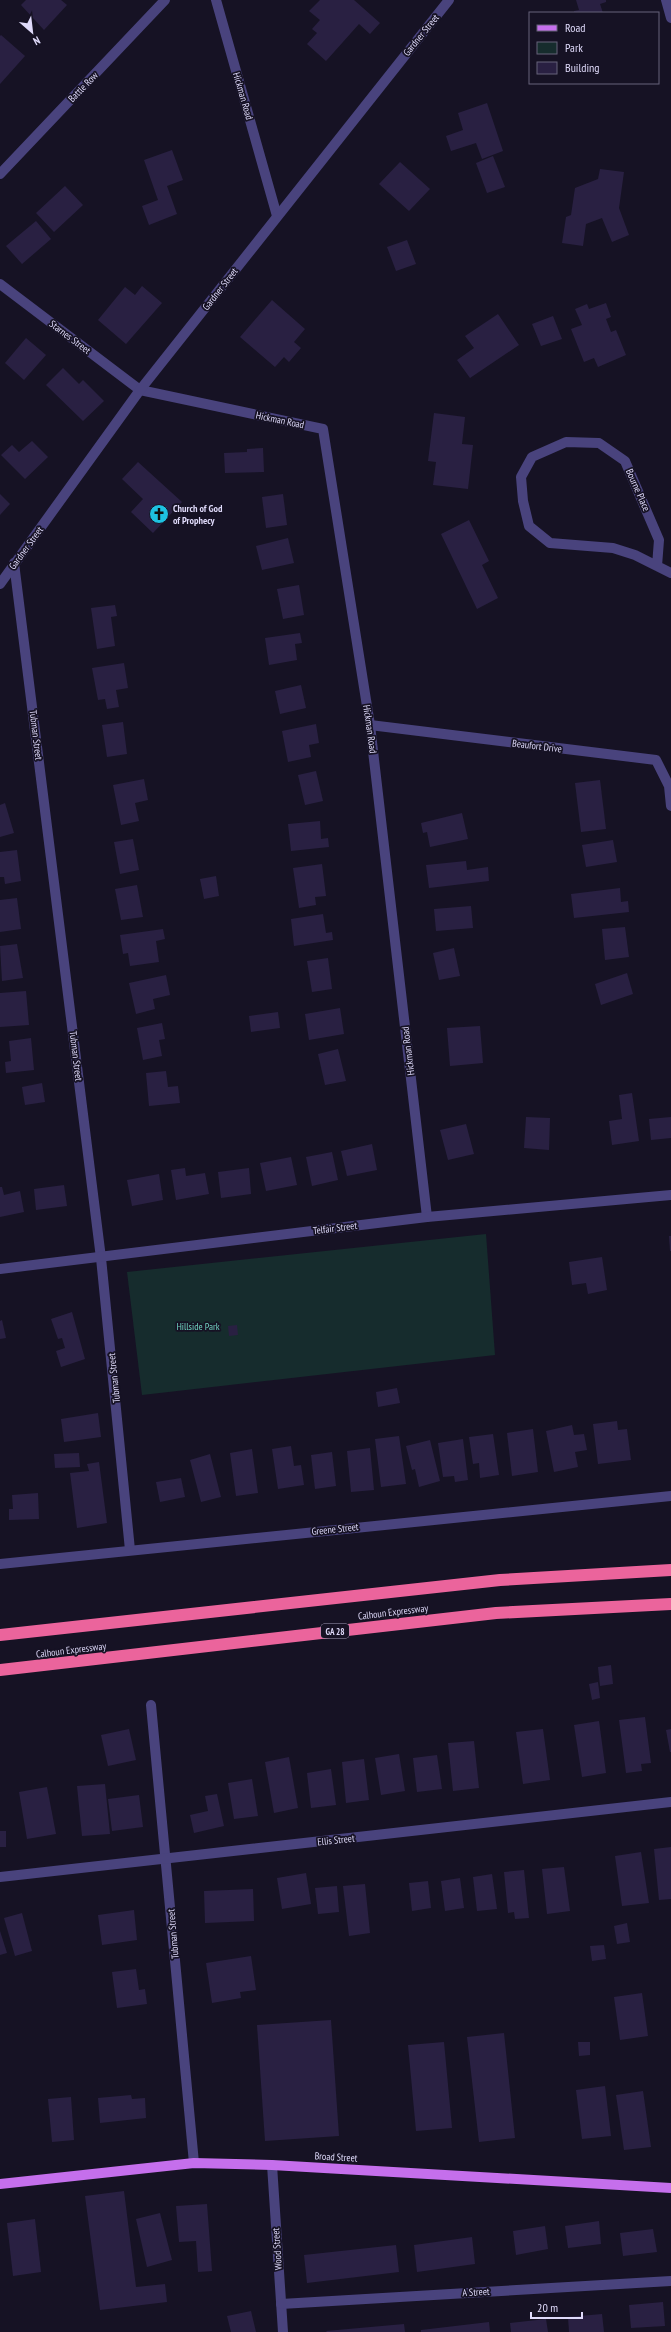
<svg xmlns="http://www.w3.org/2000/svg" width="671" height="2332" font-family="'PT Sans Narrow',sans-serif">
  <style>
    .green { fill: #162c2d }
    .building { fill: #292042 }
    .lines { fill: none; stroke-linecap: round; stroke-linejoin: round }
    .minor { stroke: #49437d; stroke-width: 10 }
    .major { stroke: #c56fec; stroke-width: 10 }
    .highway { stroke: #eb649c; stroke-width: 12 }
    .labels { text-anchor: middle; dominant-baseline: central; stroke-width: 3.5; stroke-linejoin: round; paint-order: stroke }
    .shield { fill: #161224; stroke: #a39eba; stroke-width: 1 }
    .shield-label { font-size: 9px; font-weight: bold; fill: #dfdafa }
    .street-label { font-size: 10px; fill: #dfdafa; stroke: #161224 }
    .poi-label { font-size: 10px; font-weight: bold; fill: #dfdafa; stroke: #161224; text-anchor: start }
    .park-label { font-size: 10px; fill: #6fd1bf; stroke: #161224 }
  </style>
  <rect width="100%" height="100%" fill="#161224"/>
  <polygon class="green" points="486,1234 495,1355 142,1395 127,1272"/>
  <g class="building">
    <polygon points="26,0 61,0 67,5 44,30 21,5"/>
    <polygon points="320,0 354,0 380,23 370,34 359,24 326,61 307,44 317,33 312,29 320,20 309,11"/>
    <polygon points="576,0 606,0 606,2 600,4 603,13 574,13 574,11 579,10"/>
    <polygon points="1,35 25,56 0,84 0,36"/>
    <polygon points="487,103 503,151 482,159 476,143 451,151 446,136 463,130 458,113"/>
    <polygon points="172,150 183,180 167,186 177,214 149,225 142,206 158,200 144,160"/>
    <polygon points="493,156 505,187 487,193 476,163"/>
    <polygon points="400,162 430,189 409,211 379,184"/>
    <polygon points="600,169 624,172 619,208 629,235 612,242 602,218 586,224 583,246 562,243 566,217 571,215 575,188 598,179"/>
    <polygon points="65,186 83,205 54,232 36,213"/>
    <polygon points="36,221 51,239 22,264 6,246"/>
    <polygon points="407,240 416,264 396,271 387,247"/>
    <polygon points="142,286 162,303 126,344 98,320 125,287 135,295"/>
    <polygon points="272,300 305,329 294,342 301,348 289,362 284,357 275,367 240,337"/>
    <polygon points="606,303 611,317 606,319 611,332 616,330 626,355 598,367 594,358 584,362 571,329 582,325 575,309 587,304 589,309"/>
    <polygon points="498,314 519,345 470,378 457,360 474,348 465,336"/>
    <polygon points="553,316 562,339 541,346 532,324"/>
    <polygon points="26,338 46,355 24,380 5,363"/>
    <polygon points="63,368 79,384 83,380 104,401 83,421 46,385"/>
    <polygon points="434,413 465,417 462,444 473,445 468,489 433,485 436,462 428,461"/>
    <polygon points="32,441 48,457 25,479 1,455 12,445 19,452"/>
    <polygon points="263,448 264,472 225,473 224,453 247,452 247,449"/>
    <polygon points="138,462 182,502 153,533 131,512 143,499 122,479"/>
    <polygon points="0,494 10,504 0,515"/>
    <polygon points="283,494 287,525 266,528 262,497"/>
    <polygon points="469,520 489,561 482,565 498,598 477,609 441,534"/>
    <polygon points="288,538 294,563 262,570 256,546"/>
    <polygon points="299,585 304,615 283,619 277,589"/>
    <polygon points="115,605 117,616 111,617 115,646 97,649 91,608"/>
    <polygon points="300,633 302,643 295,644 297,660 269,665 265,638"/>
    <polygon points="124,663 128,688 116,690 119,707 107,709 105,699 98,700 92,668"/>
    <polygon points="301,685 306,708 280,714 275,691"/>
    <polygon points="123,722 127,754 107,757 102,725"/>
    <polygon points="316,724 319,743 309,745 311,757 288,762 282,731"/>
    <polygon points="316,771 323,801 305,805 298,775"/>
    <polygon points="144,779 148,800 135,803 139,821 121,825 113,785"/>
    <polygon points="600,780 606,829 581,832 575,783"/>
    <polygon points="5,803 14,833 0,837 0,805"/>
    <polygon points="462,813 468,839 430,847 427,832 423,833 421,823"/>
    <polygon points="320,821 321,839 328,838 329,847 291,851 288,824"/>
    <polygon points="133,839 139,870 120,874 114,842"/>
    <polygon points="613,840 617,862 586,867 582,845"/>
    <polygon points="17,850 21,881 5,884 4,877 0,877 0,852"/>
    <polygon points="466,861 467,870 488,867 489,881 429,888 426,865"/>
    <polygon points="322,864 326,896 315,897 316,905 299,908 293,868"/>
    <polygon points="216,876 219,896 204,899 200,879"/>
    <polygon points="137,885 143,917 121,920 115,889"/>
    <polygon points="620,888 621,902 628,901 629,912 574,918 571,894"/>
    <polygon points="17,898 21,929 0,932 0,900"/>
    <polygon points="471,906 473,928 436,931 434,909"/>
    <polygon points="323,914 326,933 332,932 333,940 294,946 291,919"/>
    <polygon points="625,927 629,957 605,960 602,929"/>
    <polygon points="163,929 165,939 156,941 159,962 130,966 128,953 123,954 120,935"/>
    <polygon points="17,944 23,978 2,981 0,946"/>
    <polygon points="454,948 460,976 439,980 433,953"/>
    <polygon points="328,958 332,989 312,992 307,961"/>
    <polygon points="627,973 633,994 601,1005 595,984"/>
    <polygon points="166,975 170,995 153,999 155,1009 136,1014 129,983"/>
    <polygon points="26,991 29,1025 0,1027 0,993"/>
    <polygon points="340,1008 344,1034 309,1040 305,1014"/>
    <polygon points="278,1012 280,1028 251,1032 249,1016"/>
    <polygon points="162,1023 165,1039 159,1040 162,1056 143,1060 137,1028"/>
    <polygon points="480,1026 483,1063 450,1066 447,1028"/>
    <polygon points="31,1038 34,1070 6,1073 5,1062 11,1061 9,1041"/>
    <polygon points="338,1049 346,1081 325,1085 318,1054"/>
    <polygon points="166,1071 168,1087 178,1086 180,1103 149,1106 146,1073"/>
    <polygon points="42,1083 45,1102 25,1105 22,1087"/>
    <polygon points="632,1093 639,1141 612,1145 609,1121 622,1119 619,1095"/>
    <polygon points="526,1117 550,1118 549,1150 524,1148"/>
    <polygon points="671,1117 671,1138 651,1140 649,1119"/>
    <polygon points="466,1124 474,1154 448,1160 440,1130"/>
    <polygon points="372,1144 377,1170 347,1176 341,1151"/>
    <polygon points="332,1152 338,1180 312,1186 306,1157"/>
    <polygon points="291,1157 297,1185 266,1191 260,1163"/>
    <polygon points="185,1168 186,1176 205,1173 209,1194 176,1200 171,1170"/>
    <polygon points="249,1168 251,1194 221,1198 218,1172"/>
    <polygon points="159,1174 163,1200 132,1206 127,1180"/>
    <polygon points="64,1185 67,1206 36,1210 34,1189"/>
    <polygon points="0,1187 2,1187 4,1195 20,1191 24,1212 0,1217"/>
    <polygon points="669,1236 671,1236 671,1251 670,1251"/>
    <polygon points="602,1257 607,1290 588,1294 586,1283 572,1285 569,1262"/>
    <polygon points="72,1312 85,1359 61,1367 56,1351 65,1348 62,1338 58,1339 51,1319"/>
    <polygon points="2,1320 6,1338 0,1339 0,1321"/>
    <polygon points="237,1325 238,1335 229,1336 228,1326"/>
    <polygon points="397,1388 400,1403 378,1407 376,1392"/>
    <polygon points="98,1413 101,1437 64,1442 61,1419"/>
    <polygon points="617,1421 618,1430 627,1429 631,1460 598,1464 593,1424"/>
    <polygon points="572,1425 574,1435 584,1434 587,1450 575,1452 578,1467 554,1472 546,1431"/>
    <polygon points="533,1429 538,1472 512,1476 507,1433"/>
    <polygon points="493,1434 499,1475 480,1478 479,1463 473,1464 469,1437"/>
    <polygon points="399,1436 406,1484 381,1487 375,1439"/>
    <polygon points="463,1439 468,1480 455,1482 454,1476 443,1477 438,1443"/>
    <polygon points="430,1440 440,1481 419,1487 415,1469 412,1470 406,1446"/>
    <polygon points="291,1446 294,1466 301,1465 304,1485 278,1489 272,1449"/>
    <polygon points="370,1448 374,1490 351,1492 347,1451"/>
    <polygon points="252,1449 258,1493 236,1496 230,1453"/>
    <polygon points="332,1452 336,1486 315,1489 311,1455"/>
    <polygon points="79,1453 80,1467 55,1468 54,1454"/>
    <polygon points="210,1454 221,1497 201,1502 190,1460"/>
    <polygon points="99,1462 107,1523 77,1528 70,1473 89,1471 87,1464"/>
    <polygon points="181,1478 185,1497 160,1502 156,1482"/>
    <polygon points="38,1493 39,1519 9,1520 9,1509 13,1509 12,1495"/>
    <polygon points="611,1665 613,1684 600,1686 598,1667"/>
    <polygon points="598,1682 600,1698 592,1700 589,1684"/>
    <polygon points="645,1717 651,1763 641,1764 642,1771 626,1773 619,1720"/>
    <polygon points="599,1721 606,1773 582,1777 574,1725"/>
    <polygon points="129,1729 136,1760 108,1766 101,1735"/>
    <polygon points="543,1729 550,1780 523,1784 516,1732"/>
    <polygon points="671,1729 671,1752 670,1752 666,1730"/>
    <polygon points="474,1741 479,1788 453,1791 448,1743"/>
    <polygon points="399,1754 405,1791 381,1795 375,1758"/>
    <polygon points="437,1755 442,1789 417,1792 413,1758"/>
    <polygon points="289,1757 298,1808 274,1813 265,1762"/>
    <polygon points="364,1759 369,1800 346,1803 342,1762"/>
    <polygon points="331,1769 336,1805 311,1808 307,1773"/>
    <polygon points="252,1779 258,1816 234,1819 228,1783"/>
    <polygon points="105,1784 110,1834 82,1836 77,1786"/>
    <polygon points="47,1787 56,1834 27,1839 19,1792"/>
    <polygon points="217,1794 224,1826 194,1833 190,1815 208,1811 205,1796"/>
    <polygon points="139,1795 143,1827 112,1831 108,1799"/>
    <rect x="0" y="1831" width="6" height="16"/>
    <polygon points="671,1847 671,1899 659,1900 654,1849"/>
    <polygon points="641,1852 649,1903 622,1906 615,1856"/>
    <polygon points="564,1867 570,1911 547,1914 542,1869"/>
    <polygon points="524,1870 529,1918 515,1919 514,1912 508,1913 504,1872"/>
    <polygon points="306,1873 311,1904 282,1909 277,1878"/>
    <polygon points="492,1874 497,1909 477,1911 473,1877"/>
    <polygon points="460,1878 464,1908 445,1911 441,1881"/>
    <polygon points="428,1881 431,1908 412,1911 409,1883"/>
    <polygon points="365,1884 370,1933 349,1936 343,1886"/>
    <polygon points="337,1886 339,1912 318,1914 315,1888"/>
    <polygon points="253,1889 254,1921 205,1923 204,1891"/>
    <polygon points="134,1910 137,1940 102,1945 98,1915"/>
    <polygon points="22,1913 32,1951 15,1956 4,1918"/>
    <polygon points="627,1923 630,1942 617,1944 614,1926"/>
    <polygon points="0,1931 7,1953 0,1955"/>
    <polygon points="604,1945 606,1959 592,1961 590,1946"/>
    <polygon points="251,1956 256,1990 240,1992 241,1998 212,2003 206,1963"/>
    <polygon points="136,1969 139,1990 145,1989 147,2004 117,2008 112,1972"/>
    <polygon points="642,1993 648,2036 620,2040 614,1997"/>
    <polygon points="331,2020 339,2136 265,2141 257,2025"/>
    <polygon points="504,2033 515,2138 479,2142 467,2037"/>
    <polygon points="444,2042 452,2128 416,2131 408,2045"/>
    <polygon points="578,2042 590,2042 590,2055 579,2056"/>
    <polygon points="605,2086 611,2136 582,2139 576,2090"/>
    <polygon points="643,2091 651,2147 624,2150 616,2095"/>
    <polygon points="131,2095 132,2099 145,2098 146,2118 100,2123 98,2098"/>
    <polygon points="71,2097 74,2140 52,2142 48,2099"/>
    <polygon points="124,2191 136,2287 165,2284 167,2302 100,2310 85,2196"/>
    <polygon points="207,2204 212,2271 198,2272 196,2241 179,2242 176,2206"/>
    <polygon points="160,2213 172,2260 147,2267 136,2219"/>
    <polygon points="35,2219 41,2272 13,2276 7,2223"/>
    <polygon points="599,2221 601,2244 568,2248 565,2226"/>
    <polygon points="545,2226 548,2249 516,2255 513,2231"/>
    <polygon points="653,2229 657,2252 623,2256 620,2233"/>
    <polygon points="472,2237 475,2264 417,2272 414,2245"/>
    <polygon points="396,2245 399,2272 307,2283 304,2255"/>
    <polygon points="663,2302 665,2326 631,2328 629,2305"/>
    <polygon points="251,2311 256,2332 231,2332 227,2316"/>
    <polygon points="602,2314 604,2332 569,2332 568,2317"/>
    <polygon points="546,2319 548,2332 511,2332 510,2323"/>
    <polygon points="489,2322 490,2332 421,2332 421,2330"/>
    <polygon points="404,2324 405,2332 327,2332 326,2331"/>
  </g>
  <g class="lines">
    <g class="minor">
      <polyline points="216,0 277,216"/>
      <polyline points="666,0 671,18"/>
      <polyline points="0,174 165,0"/>
      <polyline points="0,284 140,390 323,429 370,725 427,1217"/>
      <polyline points="14,563 101,1258 130,1550"/>
      <polyline points="657,566 659,540 625,461 599,443 566,442 532,457 521,477 523,501 529,526 550,543 613,548 635,555 671,573"/>
      <polyline points="0,584 140,390 449,0"/>
      <polyline points="370,725 656,760 669,786 671,806"/>
      <polyline points="0,1269 427,1217 671,1195"/>
      <polyline points="0,1564 671,1496"/>
      <polyline points="151,1705 194,2163"/>
      <polyline points="0,1877 671,1802"/>
      <polyline points="272,2165 283,2332"/>
      <polyline points="281,2304 671,2281"/>
    </g>
    <polyline class="major" points="0,2184 194,2163 272,2165 671,2188"/>
    <g class="highway">
      <polyline points="0,1635 500,1580 671,1570"/>
      <polyline points="0,1670 496,1613 671,1604"/>
    </g>
  </g>
  <defs>
    <symbol id="church-disc" viewBox="-11 -11 22 22"><circle r="9.5" fill="#1ec2e1" stroke="#161224"/><path d="M-1.2-6h2.4v3.5h3.3v2.4h-3.3V6h-2.4V-.1h-3.3v-2.4h3.3Z" fill="#111"/></symbol>
  </defs>
  <g fill-rule="evenodd">
    <use href="#church-disc" x="148" y="503" width="22" height="22"/>
  </g>
  <g class="labels">
    <rect class="shield" x="321" y="1624" width="28" height="14" rx="3"/>
    <g class="shield-label">
      <text x="335" y="1631">GA 28</text>
    </g>
    <g class="street-label">
      <text transform="translate(421 35) rotate(-51)">Gardner Street</text>
      <text transform="translate(83 87) rotate(-46)">Battle Row</text>
      <text transform="translate(243 96) rotate(74)">Hickman Road</text>
      <text transform="translate(220 289) rotate(-52)">Gardner Street</text>
      <text transform="translate(70 337) rotate(37)">Starnes Street</text>
      <text transform="translate(280 420) rotate(12)">Hickman Road</text>
      <text transform="translate(638 490) rotate(66)">Bourne Place</text>
      <text transform="translate(26 548) rotate(-54)">Gardner Street</text>
      <text transform="translate(370 729) rotate(82)">Hickman Road</text>
      <text transform="translate(36 735) rotate(83)">Tubman Street</text>
      <text transform="translate(537 746) rotate(7)">Beaufort Drive</text>
      <text transform="translate(408 1051) rotate(-97)">Hickman Road</text>
      <text transform="translate(76 1056) rotate(83)">Tubman Street</text>
      <text transform="translate(335 1228) rotate(-7)">Telfair Street</text>
      <text transform="translate(114 1378) rotate(-96)">Tubman Street</text>
      <text transform="translate(335 1529) rotate(-6)">Greene Street</text>
      <text transform="translate(393 1612) rotate(-7)">Calhoun Expressway</text>
      <text transform="translate(71 1650) rotate(-7)">Calhoun Expressway</text>
      <text transform="translate(336 1840) rotate(-6)">Ellis Street</text>
      <text transform="translate(173 1934) rotate(-95)">Tubman Street</text>
      <text transform="translate(336 2157) rotate(3)">Broad Street</text>
      <text transform="translate(277 2249) rotate(-94)">Wood Street</text>
      <text transform="translate(476 2292) rotate(-3)">A Street</text>
    </g>
    <g class="poi-label">
      <text x="173" y="508">Church of God<tspan x="173" dy="12">of Prophecy</tspan></text>
    </g>
    <g class="park-label">
      <text x="198" y="1326">Hillside Park</text>
    </g>
  </g>
  <rect x="529" y="12" width="130" height="72" fill="#161224" stroke="#66627a"/>
  <rect x="537" y="25" width="20" height="6" fill="#c56fec" stroke="#66627a"/>
  <text x="565" y="32" font-size="12" fill="#dfdafa">Road</text>
  <rect x="537" y="42" width="20" height="12" fill="#162c2d" stroke="#66627a"/>
  <text x="565" y="52" font-size="12" fill="#dfdafa">Park</text>
  <rect x="537" y="62" width="20" height="12" fill="#292042" stroke="#66627a"/>
  <text x="565" y="72" font-size="12" fill="#dfdafa">Building</text>
  <g transform="translate(32 32) rotate(152)" stroke="#161224" stroke-width="3" paint-order="stroke">
  <path d="M0-3L7 15L0 10L-7 15Z" fill="#dfdafa"/>
  <text y="-6" font-size="11" font-weight="bold" text-anchor="middle" fill="#dfdafa">N</text>
  </g>
  <path d="M531 2312v6h51v-6" fill="none" stroke="#dfdafa" stroke-width="2"/>
  <text x="537" y="2312" font-size="12" fill="#dfdafa" stroke="#161224" stroke-width="3" paint-order="stroke">20 m</text>
</svg>
